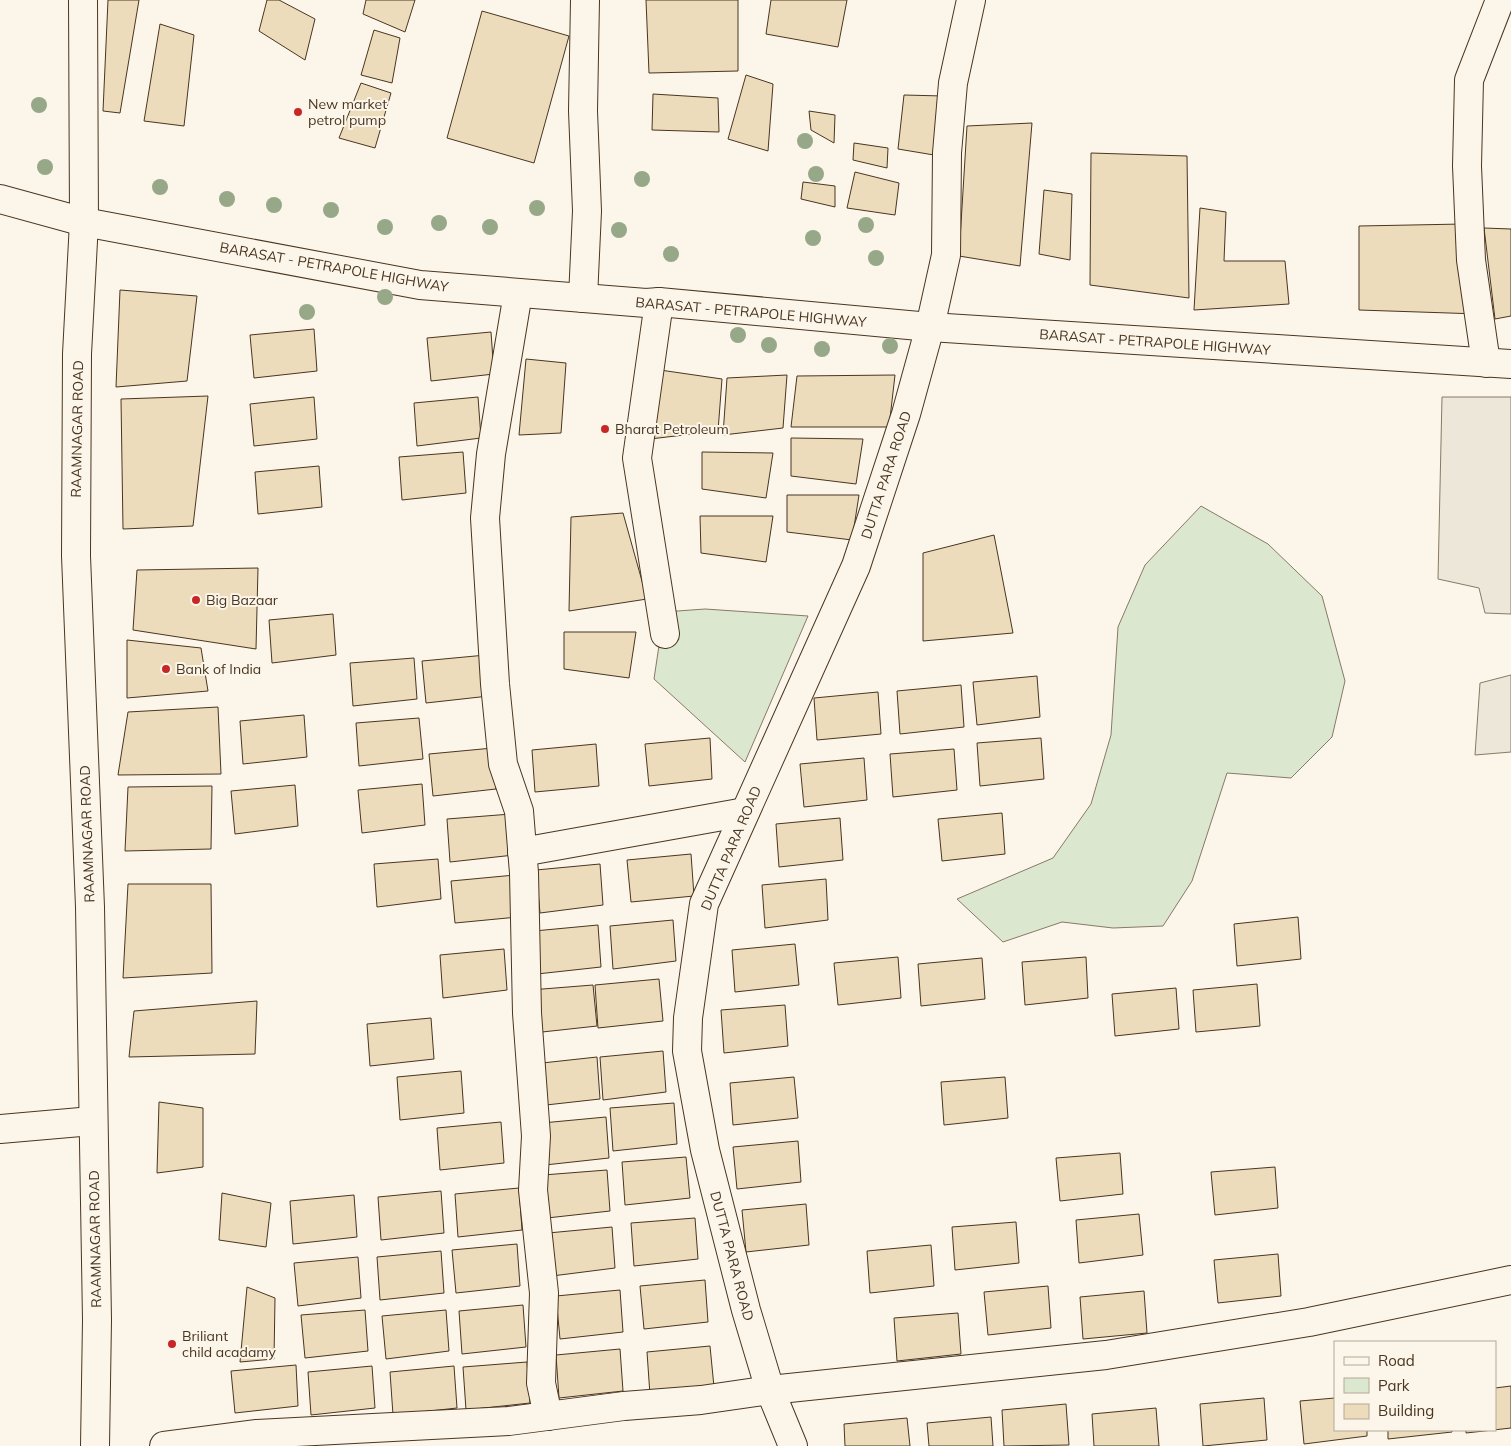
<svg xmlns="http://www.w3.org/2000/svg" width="1511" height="1446" font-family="Mulish,sans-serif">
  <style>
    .green { fill: #dce7d0; stroke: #887966 }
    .parking { fill: #ede7d9; stroke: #887966 }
    .building { fill: #ecdcbc; stroke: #4a3520 }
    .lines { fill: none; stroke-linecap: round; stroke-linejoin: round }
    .street-casing { stroke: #4a3520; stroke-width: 30 }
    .highway-casing { stroke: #4a3520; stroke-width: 30 }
    .street { stroke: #fbf6e9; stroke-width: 28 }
    .highway { stroke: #fbf6e9; stroke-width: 28 }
    .tree { fill: #96a887 }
    .poi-dot { fill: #c62828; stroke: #fbf6e9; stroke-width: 2 }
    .labels { text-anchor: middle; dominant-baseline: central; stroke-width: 4; stroke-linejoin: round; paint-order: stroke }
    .poi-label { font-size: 14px; fill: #4a3520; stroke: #fbf6e9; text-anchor: start }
    .street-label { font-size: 14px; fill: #4a3520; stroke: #fbf6e9 }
  </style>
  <rect width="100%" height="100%" fill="#fbf6e9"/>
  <g class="green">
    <polygon points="1201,506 1268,544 1322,596 1345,681 1332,737 1291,778 1227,773 1192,881 1163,926 1113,928 1062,922 1003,942 957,899 1053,858 1091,804 1111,735 1118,627 1145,565"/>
    <polygon points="705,609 808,616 745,762 654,679 664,612"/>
  </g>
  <g class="parking">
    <polygon points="1442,397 1511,397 1511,614 1485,613 1479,588 1438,579"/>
    <polygon points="1511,675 1511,752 1475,755 1480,683"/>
  </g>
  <g class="building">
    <polygon points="108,0 139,0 120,113 103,111"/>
    <polygon points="267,0 279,0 315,19 305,60 259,31"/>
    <polygon points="366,0 415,0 405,32 363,14"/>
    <polygon points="646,0 738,0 738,71 649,73"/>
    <polygon points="771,0 847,0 838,47 766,34"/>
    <polygon points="482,11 569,36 534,163 447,138"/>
    <polygon points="160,24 194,35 184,126 144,121"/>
    <polygon points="374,30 400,38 392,83 361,75"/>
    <polygon points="746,75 773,84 768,151 728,139"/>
    <polygon points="361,83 391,93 375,148 339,138"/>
    <polygon points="653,94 718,98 719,132 652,130"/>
    <polygon points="904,95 943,96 940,156 898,149"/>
    <polygon points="809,111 835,115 834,143 811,130"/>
    <polygon points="1032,123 1020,266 959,256 967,126"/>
    <polygon points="854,143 888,148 887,168 853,160"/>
    <polygon points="1091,153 1187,156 1189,298 1090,285"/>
    <polygon points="855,172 899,183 895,215 847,208"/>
    <polygon points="803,182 835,186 835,207 801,199"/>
    <polygon points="1044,190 1072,194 1070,260 1039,254"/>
    <polygon points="1200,208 1226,212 1224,261 1285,261 1289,304 1194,310"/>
    <polygon points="1463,224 1479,314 1359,310 1359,226"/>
    <polygon points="1484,228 1511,229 1511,316 1495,319"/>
    <polygon points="120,290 197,296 187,381 116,387"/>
    <polygon points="314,329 317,371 254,378 250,335"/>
    <polygon points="491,332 494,374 431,381 427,338"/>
    <polygon points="526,359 566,363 561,433 519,435"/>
    <polygon points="660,370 722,379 718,431 650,439"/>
    <polygon points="787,375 783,428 723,435 727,378"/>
    <polygon points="895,375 889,427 791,427 797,376"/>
    <polygon points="208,396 193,526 123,529 121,399"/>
    <polygon points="314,397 317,439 254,446 250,404"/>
    <polygon points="478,397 481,438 417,446 414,403"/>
    <polygon points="791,438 863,439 856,484 791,476"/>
    <polygon points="463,452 466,493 402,500 399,457"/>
    <polygon points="702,452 773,453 766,498 702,489"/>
    <polygon points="319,466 322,507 258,514 255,472"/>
    <polygon points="787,495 859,495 852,540 787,532"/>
    <polygon points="623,513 647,599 569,611 571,517"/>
    <polygon points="700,516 773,516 766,562 701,553"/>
    <polygon points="994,535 1013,633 923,641 923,553"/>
    <polygon points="258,568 256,649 133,630 137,570"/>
    <polygon points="333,614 336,655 272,663 269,620"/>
    <polygon points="564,632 636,632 629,678 564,669"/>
    <polygon points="127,640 201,648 208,691 127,698"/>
    <polygon points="486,655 489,696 426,703 422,661"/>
    <polygon points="414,658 417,699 353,706 350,663"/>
    <polygon points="1037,676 1040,717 977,725 973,682"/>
    <polygon points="961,685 964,727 900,734 897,691"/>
    <polygon points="878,692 881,734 817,740 814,698"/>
    <polygon points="218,707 221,774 118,775 128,712"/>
    <polygon points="304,715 307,757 243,764 240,721"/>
    <polygon points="419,718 423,759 359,766 356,723"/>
    <polygon points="710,738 712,779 649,786 645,744"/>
    <polygon points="1041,738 1044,779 980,786 977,743"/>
    <polygon points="596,744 599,786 535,792 532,750"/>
    <polygon points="493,748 496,789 433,796 429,754"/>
    <polygon points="954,749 957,790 893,797 890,754"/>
    <polygon points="864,758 867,800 804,807 800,764"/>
    <polygon points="422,784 425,825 362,833 358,790"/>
    <polygon points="295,785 298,826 235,834 231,791"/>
    <polygon points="212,786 211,849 125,851 128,787"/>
    <polygon points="1002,813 1005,854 942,861 938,819"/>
    <polygon points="511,814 514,855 450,862 447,819"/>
    <polygon points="840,818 843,860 779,867 776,824"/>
    <polygon points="691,854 694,896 631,902 627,860"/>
    <polygon points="438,859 441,899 377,907 374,864"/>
    <polygon points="600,864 603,905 540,913 536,870"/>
    <polygon points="515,875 518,917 455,923 451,881"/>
    <polygon points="826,879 828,920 765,928 762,885"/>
    <polygon points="128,884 211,884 212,973 123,978"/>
    <polygon points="1298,917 1301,959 1237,966 1234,924"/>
    <polygon points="673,920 676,961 613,969 610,926"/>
    <polygon points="598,925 601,967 537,974 534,931"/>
    <polygon points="795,944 799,985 735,992 732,950"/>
    <polygon points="504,949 507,990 443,998 440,955"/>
    <polygon points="898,957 901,998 838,1005 834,963"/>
    <polygon points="1086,957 1088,998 1025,1005 1022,962"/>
    <polygon points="982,958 985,999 921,1006 918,964"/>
    <polygon points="659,979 663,1021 598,1028 595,985"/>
    <polygon points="1257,984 1260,1026 1196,1032 1193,990"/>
    <polygon points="593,985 597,1026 533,1033 530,990"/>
    <polygon points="1176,988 1179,1029 1115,1036 1112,994"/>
    <polygon points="257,1001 255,1054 129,1057 134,1011"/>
    <polygon points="785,1005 788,1046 724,1053 721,1010"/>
    <polygon points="431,1018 434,1059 370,1066 367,1024"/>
    <polygon points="663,1051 666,1092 603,1100 600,1057"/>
    <polygon points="597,1057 600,1099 537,1106 533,1064"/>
    <polygon points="461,1071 464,1113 400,1120 397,1077"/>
    <polygon points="794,1077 798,1118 733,1125 730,1083"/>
    <polygon points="1005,1077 1008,1118 944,1125 941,1082"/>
    <polygon points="159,1102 203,1108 203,1167 157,1173"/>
    <polygon points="674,1103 677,1144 613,1151 610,1108"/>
    <polygon points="606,1117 609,1158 545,1165 542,1123"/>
    <polygon points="501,1122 504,1163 440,1170 437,1128"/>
    <polygon points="798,1141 801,1182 737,1189 733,1147"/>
    <polygon points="1120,1153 1123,1194 1060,1201 1056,1158"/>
    <polygon points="686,1157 690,1198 625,1205 622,1162"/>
    <polygon points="1275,1167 1278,1208 1215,1215 1211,1172"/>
    <polygon points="607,1170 610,1211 547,1218 543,1175"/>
    <polygon points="519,1188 522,1230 458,1237 455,1194"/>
    <polygon points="441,1191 444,1233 381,1240 378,1197"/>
    <polygon points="222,1193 271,1203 266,1247 219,1240"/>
    <polygon points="354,1195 357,1237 293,1244 290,1201"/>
    <polygon points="806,1204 809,1245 746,1252 742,1210"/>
    <polygon points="1139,1214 1143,1255 1079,1263 1076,1220"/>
    <polygon points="695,1218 698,1259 634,1266 631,1223"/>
    <polygon points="1016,1222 1019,1263 955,1270 952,1227"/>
    <polygon points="612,1227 615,1268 552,1276 548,1233"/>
    <polygon points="517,1244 520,1286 456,1293 452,1250"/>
    <polygon points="931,1245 934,1286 870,1293 867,1251"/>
    <polygon points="441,1251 444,1293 380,1300 377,1257"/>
    <polygon points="1278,1254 1281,1296 1218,1303 1214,1260"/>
    <polygon points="358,1257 361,1298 298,1306 294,1263"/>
    <polygon points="705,1280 708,1322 644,1329 640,1286"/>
    <polygon points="1048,1286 1051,1328 988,1335 984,1292"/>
    <polygon points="247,1287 275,1298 274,1359 240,1362"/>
    <polygon points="620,1290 623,1332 560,1339 556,1296"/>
    <polygon points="1144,1291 1147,1333 1083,1339 1080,1297"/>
    <polygon points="523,1305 526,1347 462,1354 459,1311"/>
    <polygon points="365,1310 368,1351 305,1358 301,1315"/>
    <polygon points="446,1310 449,1351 386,1359 382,1316"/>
    <polygon points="958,1313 961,1354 897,1361 894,1318"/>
    <polygon points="710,1346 714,1387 650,1395 647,1352"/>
    <polygon points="620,1349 623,1391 559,1398 556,1355"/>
    <polygon points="527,1362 530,1403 466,1410 463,1367"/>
    <polygon points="296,1365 298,1406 235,1413 231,1371"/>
    <polygon points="372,1366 375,1408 311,1415 308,1372"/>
    <polygon points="454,1366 457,1408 393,1415 390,1372"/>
    <polygon points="1511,1386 1511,1428 1466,1433 1466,1430 1495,1430 1495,1388"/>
    <polygon points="1264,1398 1267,1440 1203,1446 1200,1404"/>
    <polygon points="1335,1398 1335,1430 1367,1430 1367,1436 1304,1444 1300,1401"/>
    <polygon points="1066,1404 1069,1445 1004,1446 1002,1410"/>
    <polygon points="1156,1408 1159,1446 1094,1446 1092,1414"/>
    <polygon points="991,1417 993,1446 929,1446 927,1423"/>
    <polygon points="907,1418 910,1446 845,1446 844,1424"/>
    <polygon points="1388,1430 1452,1430 1452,1432 1388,1439"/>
  </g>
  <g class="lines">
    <defs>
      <g id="street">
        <polyline points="83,0 84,222"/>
        <polyline points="518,293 491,454 485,518 495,684 503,764 519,811 524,873 527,1013 536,1136 533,1190 544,1293 541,1383 548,1416"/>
        <polyline points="583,298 587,211 583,111 585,0"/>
        <polyline points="659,302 637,458 665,634"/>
        <polyline points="1486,363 1471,260 1467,166 1469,80 1500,0"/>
        <polyline points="522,852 745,812"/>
        <polyline points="0,1129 92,1121"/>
        <polyline points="164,1446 257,1434 509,1421 624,1406 701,1400 770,1390 1106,1355 1309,1322 1511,1280"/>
        <polyline points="793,1446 770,1390 746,1310 705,1150 687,1051 688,1018 704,904 856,566 906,414 930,327 946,255 947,153 953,83 971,0"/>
      </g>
      <g id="highway">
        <polyline points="0,199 84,222 420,285 646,303 659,302 930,327 1511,364"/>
        <polyline points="84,222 77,354 76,556 90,907 97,1320 95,1446"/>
      </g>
    </defs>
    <use href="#street" class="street-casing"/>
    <use href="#highway" class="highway-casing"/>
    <use href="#street" class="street"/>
    <use href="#highway" class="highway"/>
  </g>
  <g class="tree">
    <circle cx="39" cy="105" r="8"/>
    <circle cx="805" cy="141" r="8"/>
    <circle cx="45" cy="167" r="8"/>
    <circle cx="816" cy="174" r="8"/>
    <circle cx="642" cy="179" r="8"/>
    <circle cx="160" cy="187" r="8"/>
    <circle cx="227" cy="199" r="8"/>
    <circle cx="274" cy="205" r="8"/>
    <circle cx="537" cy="208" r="8"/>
    <circle cx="331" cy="210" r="8"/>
    <circle cx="439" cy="223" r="8"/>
    <circle cx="866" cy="225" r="8"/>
    <circle cx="385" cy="227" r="8"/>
    <circle cx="490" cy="227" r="8"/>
    <circle cx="619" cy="230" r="8"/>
    <circle cx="813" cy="238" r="8"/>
    <circle cx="671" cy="254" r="8"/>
    <circle cx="876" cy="258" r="8"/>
    <circle cx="385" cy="297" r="8"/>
    <circle cx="307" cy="312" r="8"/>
    <circle cx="738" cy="335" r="8"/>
    <circle cx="769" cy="345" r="8"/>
    <circle cx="890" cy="346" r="8"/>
    <circle cx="822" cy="349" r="8"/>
  </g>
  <g class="poi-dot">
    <circle cx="298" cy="112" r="5"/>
    <circle cx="605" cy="429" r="5"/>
    <circle cx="196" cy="600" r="5"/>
    <circle cx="166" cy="669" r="5"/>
    <circle cx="172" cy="1344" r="5"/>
  </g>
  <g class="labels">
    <g class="poi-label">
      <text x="308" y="104">New market<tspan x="308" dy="16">petrol pump</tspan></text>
      <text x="615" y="429">Bharat Petroleum</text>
      <text x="206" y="600">Big Bazaar</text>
      <text x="176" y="669">Bank of India</text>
      <text x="182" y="1336">Briliant<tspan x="182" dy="16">child acadamy</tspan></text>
    </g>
    <g class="street-label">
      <text transform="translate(334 267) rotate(10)">BARASAT - PETRAPOLE HIGHWAY</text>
      <text transform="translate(751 312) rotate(5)">BARASAT - PETRAPOLE HIGHWAY</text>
      <text transform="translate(1155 342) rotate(4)">BARASAT - PETRAPOLE HIGHWAY</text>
      <text transform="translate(77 429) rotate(-89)">RAAMNAGAR ROAD</text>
      <text transform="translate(886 475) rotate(-72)">DUTTA PARA ROAD</text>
      <text transform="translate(87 834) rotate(-92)">RAAMNAGAR ROAD</text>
      <text transform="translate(731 848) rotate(-67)">DUTTA PARA ROAD</text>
      <text transform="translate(95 1239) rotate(-91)">RAAMNAGAR ROAD</text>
      <text transform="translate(732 1256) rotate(75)">DUTTA PARA ROAD</text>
    </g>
  </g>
  <rect x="1334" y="1341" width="162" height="90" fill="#fbf6e9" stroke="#b4a999"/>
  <rect x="1344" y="1357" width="25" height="8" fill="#fbf6e9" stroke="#b4a999"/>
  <text x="1378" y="1366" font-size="15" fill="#4a3520">Road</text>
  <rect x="1344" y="1378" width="25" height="15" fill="#dce7d0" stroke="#b4a999"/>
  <text x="1378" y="1391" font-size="15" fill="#4a3520">Park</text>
  <rect x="1344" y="1404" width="25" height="15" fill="#ecdcbc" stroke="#b4a999"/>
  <text x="1378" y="1416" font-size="15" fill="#4a3520">Building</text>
</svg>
